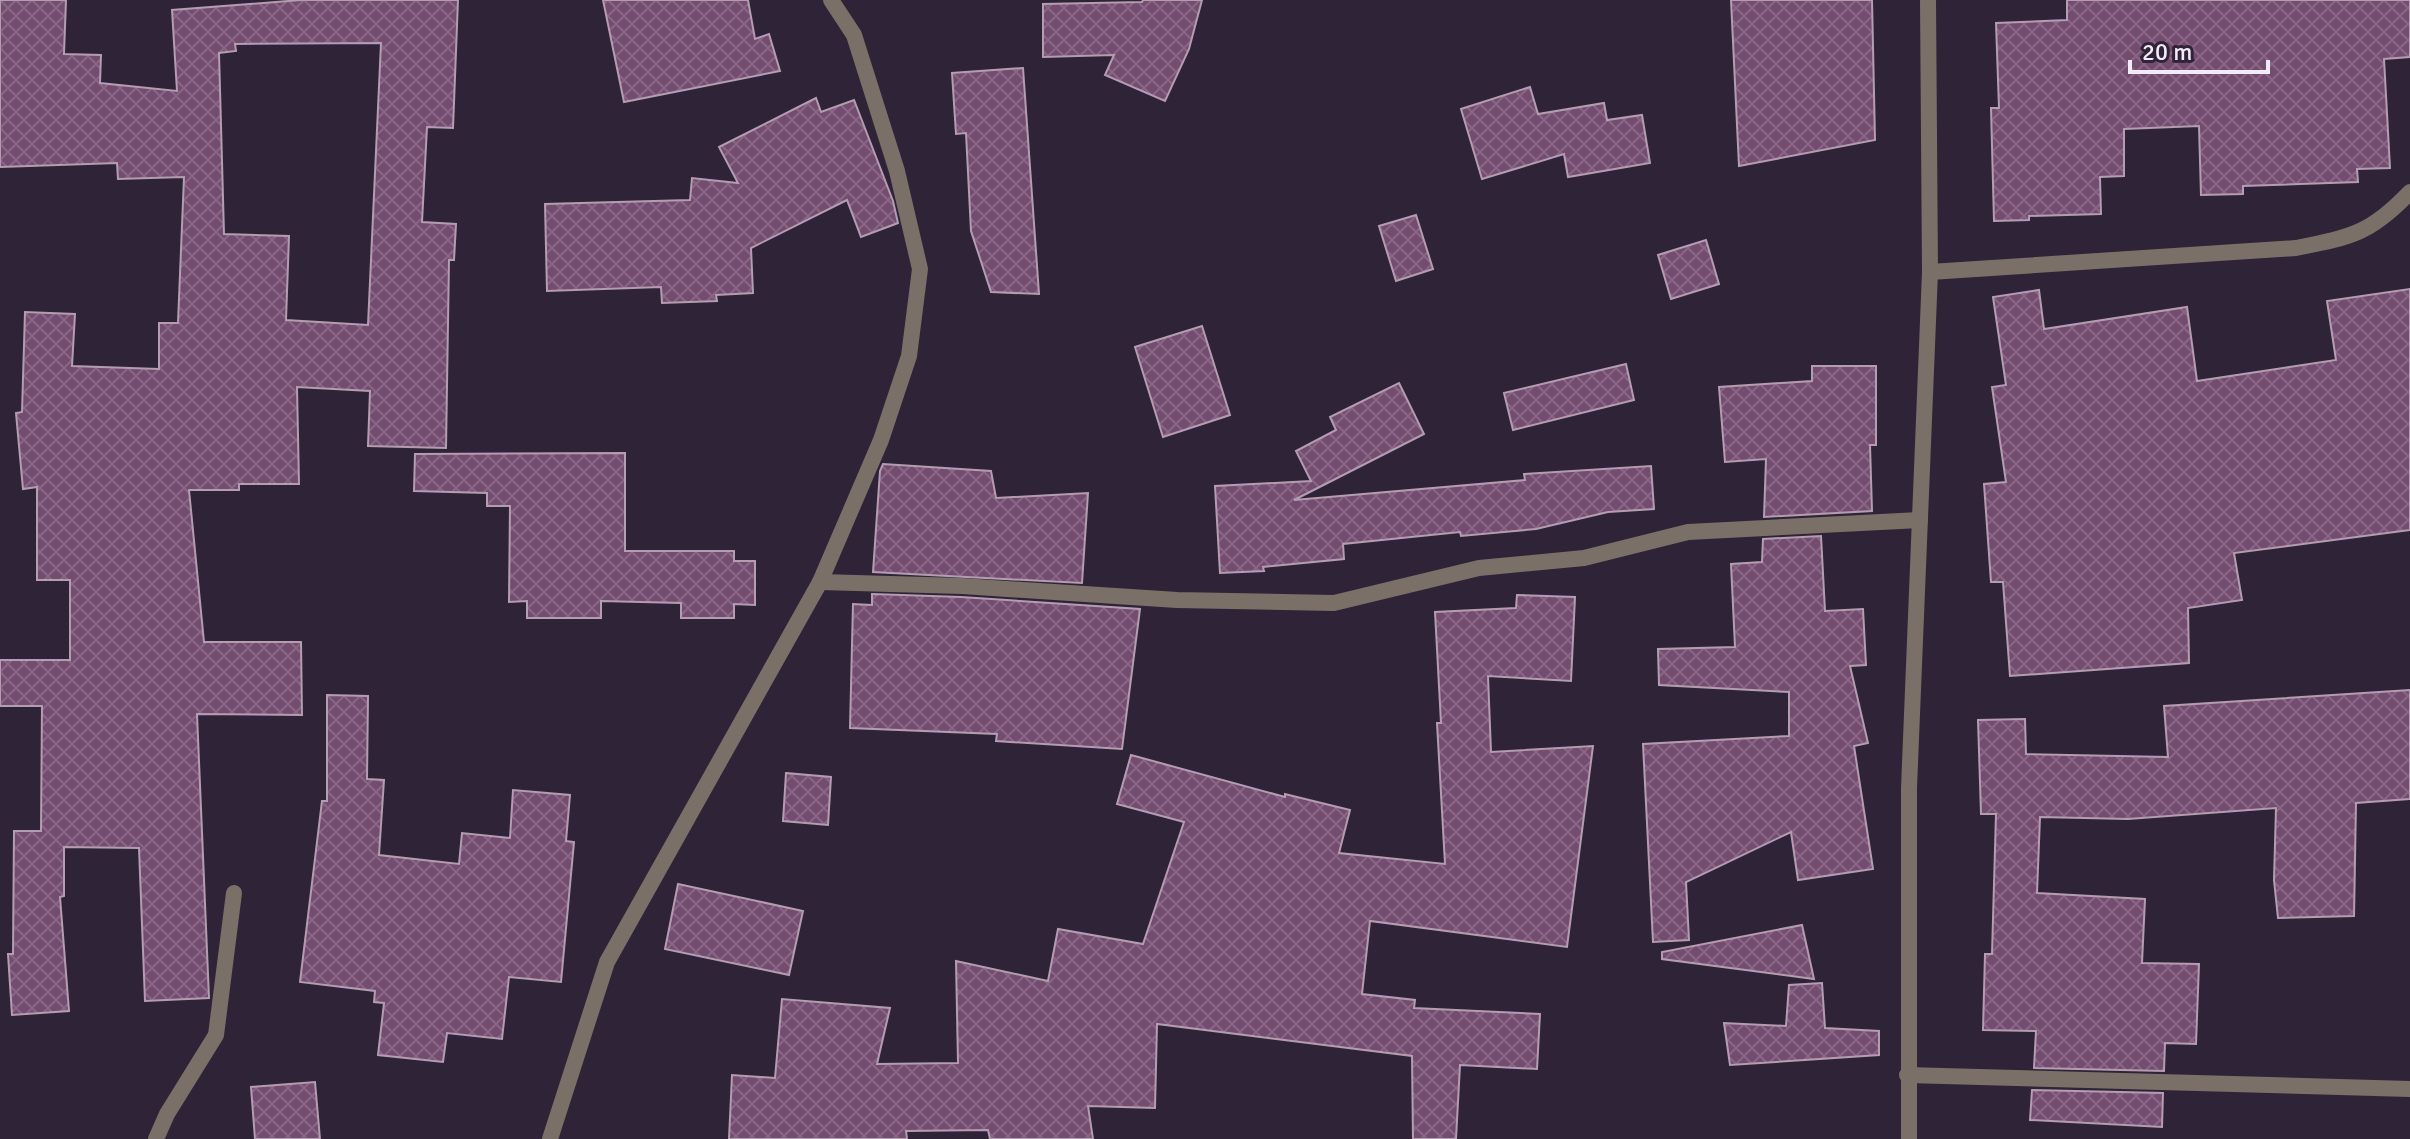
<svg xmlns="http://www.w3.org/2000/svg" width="2410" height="1139" font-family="Signika,sans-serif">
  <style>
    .building { fill: url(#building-cross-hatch); stroke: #b49cb1; stroke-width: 2; fill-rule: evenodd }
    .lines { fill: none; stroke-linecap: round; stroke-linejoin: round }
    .street { stroke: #7a7067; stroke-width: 16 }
  </style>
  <defs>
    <pattern id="building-cross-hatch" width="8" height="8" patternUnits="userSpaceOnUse" patternTransform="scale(2)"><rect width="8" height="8" fill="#744c70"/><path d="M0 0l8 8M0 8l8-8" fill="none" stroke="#886685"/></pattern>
  </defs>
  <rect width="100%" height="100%" fill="#2f2338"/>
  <g class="building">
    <path d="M0,0H66L64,54L101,55L100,83L177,91L172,10L301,0H458L453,128L427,127L422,222L456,224L454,260H449L446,448L368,446L370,391L297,387L299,484H239V490H189L204,642H301L302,715L197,714L209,998L145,1001L139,848L64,847V896L60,897L69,1011L12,1015L8,954H13L14,831H41L42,706H0V660H70V580H37V487L23,489L16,413L22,412L25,312L75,314L72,366L159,369V323H178L184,177L118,179L117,163L0,167ZM381,43L368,325L286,320L289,236L224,234L219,53L236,51L235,44Z"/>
    <polygon points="603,0 748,0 755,39 769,34 780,71 624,102"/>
    <polygon points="1143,0 1202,0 1189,49 1165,101 1105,75 1114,55 1043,57 1043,4 1142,2"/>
    <polygon points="1731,0 1872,0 1875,140 1739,166"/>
    <polygon points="2067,0 2410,0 2410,57 2384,59 2390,168 2357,169 2358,182 2243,186 2243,194 2201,195 2199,126 2124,129 2124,176 2100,177 2101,214 2029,216 2029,220 1994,221 1991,108 1999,108 1996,23 2067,20"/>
    <polygon points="1023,68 1039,294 991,292 971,231 966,133 956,134 952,73"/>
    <polygon points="1530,87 1538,114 1604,103 1607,120 1642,115 1650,163 1568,177 1564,154 1482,179 1461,109"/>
    <polygon points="816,98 821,112 854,100 893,201 898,223 861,237 847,200 751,248 753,293 716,295 717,301 662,303 661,287 547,291 545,204 690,200 692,178 738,183 719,147"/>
    <polygon points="1416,215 1433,269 1396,281 1379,226"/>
    <polygon points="1706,240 1719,284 1671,299 1658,255"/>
    <polygon points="2410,289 2410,530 2234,553 2242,600 2188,608 2189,663 2010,676 2003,582 1991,582 1984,484 2006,482 1992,387 2006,385 1993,297 2039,290 2044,329 2187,307 2197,381 2336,360 2327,301"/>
    <polygon points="1202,326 1230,415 1163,437 1135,347"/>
    <polygon points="1626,364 1634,400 1513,430 1504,393"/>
    <polygon points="1812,366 1876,366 1876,445 1870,445 1872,511 1764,517 1766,459 1725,462 1719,387 1812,381"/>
    <polygon points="1399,383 1424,434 1294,500 1525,480 1524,474 1651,466 1654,509 1608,512 1536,529 1461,536 1460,532 1343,544 1344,559 1263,567 1264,571 1220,573 1215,486 1311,481 1296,451 1336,430 1330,417"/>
    <polygon points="625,453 625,551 734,551 734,561 755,561 755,605 734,604 734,618 681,618 681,603 601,601 601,618 527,618 527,601 509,602 510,506 487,506 487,493 414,491 415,454"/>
    <polygon points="883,464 991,471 996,498 1088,493 1082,583 873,572 880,471"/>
    <polygon points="1821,536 1825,611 1863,609 1866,665 1850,666 1868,743 1854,746 1873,869 1798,880 1791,832 1686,882 1689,940 1653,942 1643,744 1789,736 1789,692 1659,685 1658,649 1735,647 1731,564 1762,562 1763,539"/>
    <polygon points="872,594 961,597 1140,609 1122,749 996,741 997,734 850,728 853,604 872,605"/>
    <polygon points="1517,595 1575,597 1571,681 1488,676 1491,752 1593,746 1567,947 1370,921 1362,994 1415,1000 1414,1008 1540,1014 1537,1069 1460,1065 1456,1139 1413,1139 1412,1056 1157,1024 1155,1108 1088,1106 1093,1139 990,1139 988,1130 906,1131 907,1139 729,1139 732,1075 775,1078 782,999 890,1008 877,1064 958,1063 956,961 1048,981 1058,929 1143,944 1184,822 1117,804 1131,755 1285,797 1285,794 1350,810 1339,853 1445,864 1437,723 1441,723 1435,612 1516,608"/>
    <polygon points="2410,690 2410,799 2356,803 2354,916 2278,918 2274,880 2276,808 2128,819 2040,817 2037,893 2145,899 2142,963 2199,964 2196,1044 2165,1043 2164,1071 2034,1068 2036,1031 1983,1030 1985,954 1992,954 1996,814 1981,814 1978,720 2025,719 2026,754 2168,757 2164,706"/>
    <polygon points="327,695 368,696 367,779 384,780 379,855 459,864 462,833 510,838 513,790 570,795 566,841 574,842 561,982 509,977 502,1039 447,1033 443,1062 378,1055 384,1003 374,1002 375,991 300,982 322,801 327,801"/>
    <polygon points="786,773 831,777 828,825 783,821"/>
    <polygon points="678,884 803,911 789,975 665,949"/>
    <polygon points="1802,925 1814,979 1662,959 1662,952"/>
    <polygon points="1822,983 1825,1028 1879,1031 1879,1055 1730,1065 1724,1023 1786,1026 1789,985"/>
    <polygon points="315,1082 320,1139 255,1139 251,1087"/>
    <polygon points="2032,1090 2163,1093 2162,1127 2030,1120"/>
  </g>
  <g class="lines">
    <g class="street">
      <path d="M1930,272L2296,248C2351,237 2370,234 2410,192"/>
      <polyline points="820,582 962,586 1177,600 1334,603 1479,568 1584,558 1688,532 1920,520"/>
      <polyline points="1907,1075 2410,1089"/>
      <polyline points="156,1139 167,1114 216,1035 234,893"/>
      <polyline points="550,1139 607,962 820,582 881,440 909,356 920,269 897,171 854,35 831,0"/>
      <polyline points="1909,1139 1909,788 1930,272 1928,0"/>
    </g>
  </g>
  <path d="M2130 60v12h138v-12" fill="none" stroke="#f2eaf9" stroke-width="4"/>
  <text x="2142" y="60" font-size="24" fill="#f2eaf9" stroke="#2f2338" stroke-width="6" paint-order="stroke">20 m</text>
</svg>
